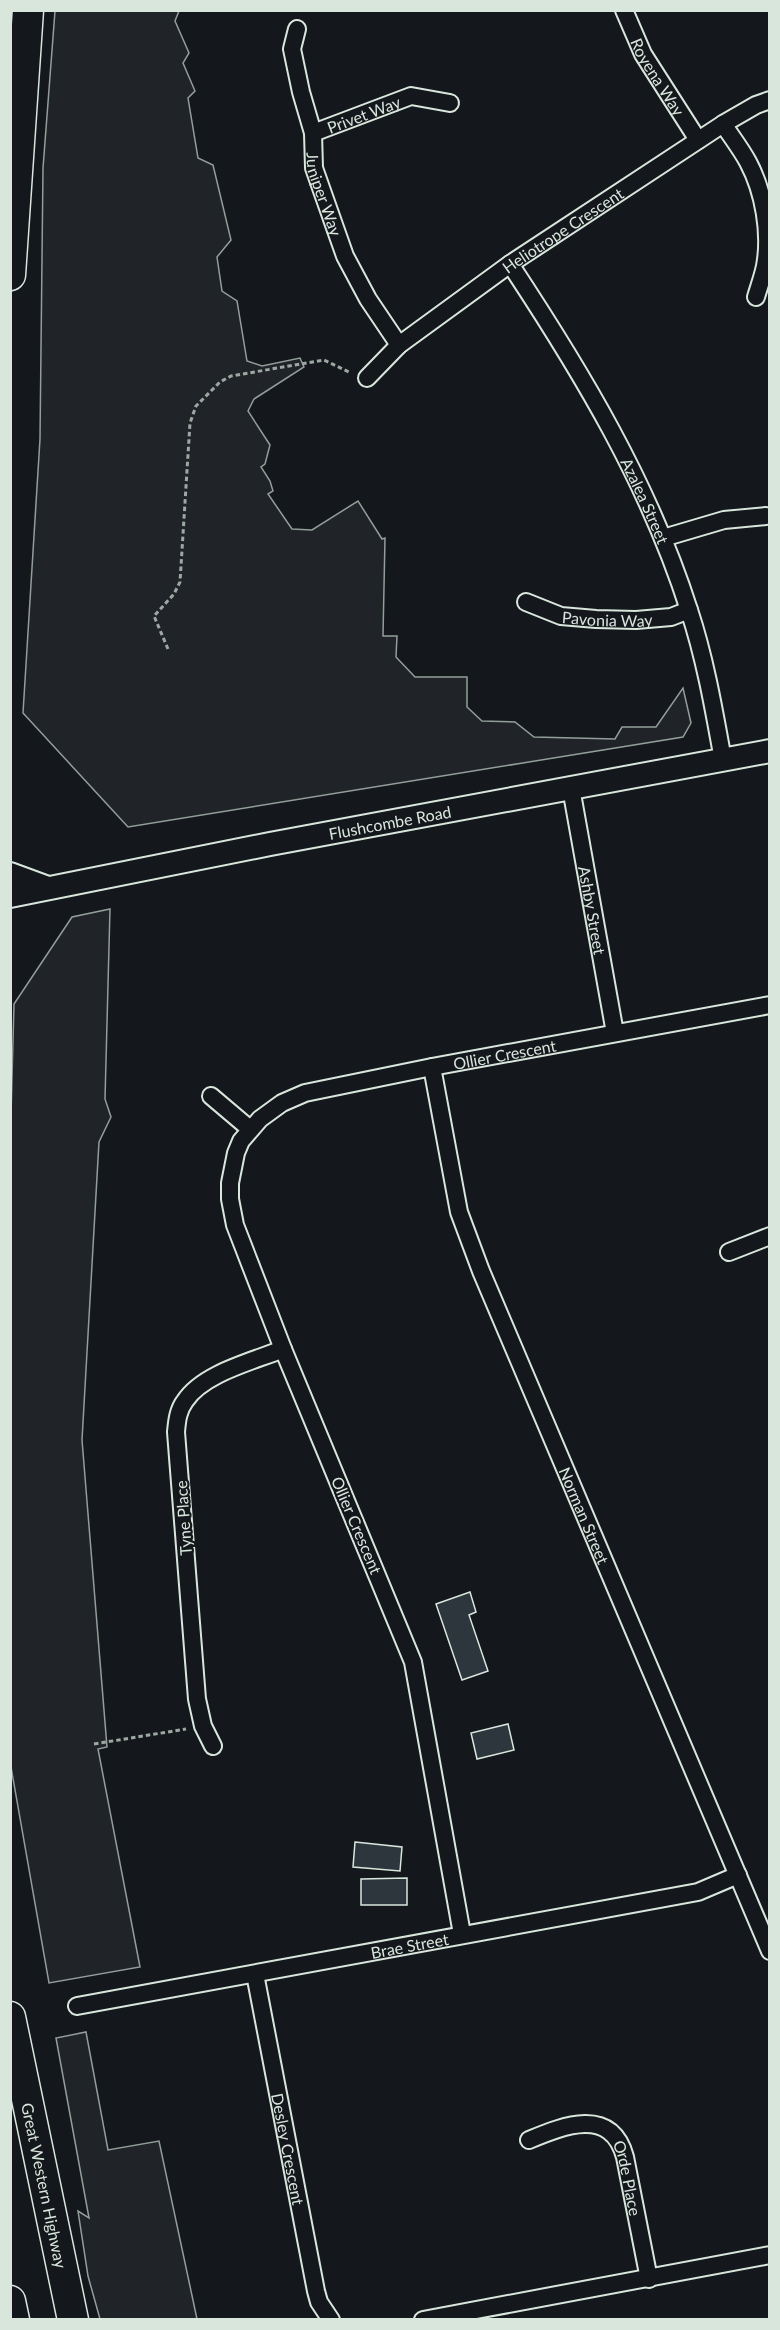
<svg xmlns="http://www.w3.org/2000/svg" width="780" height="2330" font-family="Lato,sans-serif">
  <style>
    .green { fill: #202428; stroke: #939e99; stroke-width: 1.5 }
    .building { fill: #2c363c; stroke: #d8e6dc; stroke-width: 1.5 }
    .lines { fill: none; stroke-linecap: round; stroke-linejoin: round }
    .street-casing { stroke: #d8e6dc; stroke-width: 20 }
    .secondary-casing { stroke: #d8e6dc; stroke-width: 26 }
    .highway-casing { stroke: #d8e6dc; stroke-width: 33 }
    .path { stroke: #9da8a2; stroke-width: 3; stroke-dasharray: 4.5 3; stroke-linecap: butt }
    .street { stroke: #14181c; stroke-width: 16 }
    .secondary { stroke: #14181c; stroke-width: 22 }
    .highway { stroke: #14181c; stroke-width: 30 }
    .labels { text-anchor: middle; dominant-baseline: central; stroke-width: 4.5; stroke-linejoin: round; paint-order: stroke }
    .street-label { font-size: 16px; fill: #d8e6dc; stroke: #14181c }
  </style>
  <rect width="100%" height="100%" fill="#14181c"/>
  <g class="green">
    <polygon points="55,11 179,11 175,21 189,53 183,63 195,91 188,98 198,158 213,165 231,240 217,257 222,291 237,301 247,361 262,366 300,358 304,367 254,399 248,411 270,445 265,464 261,467 270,481 273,491 268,494 292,529 312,530 358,501 382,539 385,538 383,636 397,636 396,657 415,677 467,677 467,707 482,721 515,722 534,737 615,739 622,727 656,727 683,688 691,723 683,737 128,827 23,713 40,439 43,168"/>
    <polygon points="110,909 105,1099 111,1117 99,1142 82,1440 107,1747 98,1749 140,1967 49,1983 11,1767 11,1115 14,1004 72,917"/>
    <polygon points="86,2032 108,2150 159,2141 197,2319 100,2319 88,2276 78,2211 89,2218 56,2038"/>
  </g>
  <g class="building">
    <polygon points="470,1592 476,1612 469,1615 488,1671 462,1680 436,1604"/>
    <polygon points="508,1724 514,1750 477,1759 471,1733"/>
    <polygon points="355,1842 402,1847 400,1871 353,1867"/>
    <polygon points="407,1878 407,1905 361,1905 361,1879"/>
  </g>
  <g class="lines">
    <defs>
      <g id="street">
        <path id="s1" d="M624,10L643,54L698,140"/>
        <path id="s2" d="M297,29L292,49L301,92L313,133L314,168L345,256L368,299L399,345"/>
        <path d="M723,124C731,136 741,149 748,162C764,192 771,233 765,266C763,276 759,287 756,297"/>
        <path id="s3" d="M313,133L411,96L450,103"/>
        <path id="s4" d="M510,264C582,373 649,484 689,610C705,658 714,710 723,760"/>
        <path id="s5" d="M367,378L399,345L510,264L723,124L756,105L770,100"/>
        <polyline points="663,538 724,520 766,516"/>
        <path id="s6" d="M526,602L561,616L596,619L636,620L671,617L689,610"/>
        <path id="s7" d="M571,788L615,1033"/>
        <path id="s8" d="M432,1067L459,1212L481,1271L770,1951"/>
        <polyline points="211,1096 250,1129"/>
        <polyline points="729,1252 770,1236"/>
        <path d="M213,1746L203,1726L197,1699L176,1432C177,1421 178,1410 185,1401C203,1373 254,1361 283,1349"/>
        <path id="s9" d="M462,1934L413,1662L283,1349L235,1225L230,1199V1183L236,1153L241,1141L260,1119L282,1103L305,1093L432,1067L770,1005"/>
        <path id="s10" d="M255,1974L316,2291L319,2302L331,2320"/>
        <path id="s11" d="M77,2006L698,1892L738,1875"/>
        <path id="s12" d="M529,2140C563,2126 611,2106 625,2157L649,2279"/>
        <polyline points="423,2320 770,2255"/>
      </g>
      <g id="secondary">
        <polyline points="10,874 48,888"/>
        <path id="s13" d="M10,896L270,844L770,751"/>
      </g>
      <g id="highway">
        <polyline points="10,275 28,10"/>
        <path id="s14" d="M10,2017L73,2320"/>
        <polyline points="10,2301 14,2320"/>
      </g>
    </defs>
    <use href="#street" class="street-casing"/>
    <use href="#secondary" class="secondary-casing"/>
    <use href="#highway" class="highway-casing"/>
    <g class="path">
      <polyline points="168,649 154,616 174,594 180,582 190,423 196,406 220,382 231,376 324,360 351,373"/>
      <polyline points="94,1744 186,1729"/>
    </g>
    <use href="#street" class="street"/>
    <use href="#secondary" class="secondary"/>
    <use href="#highway" class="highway"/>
  </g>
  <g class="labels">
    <g class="street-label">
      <text stroke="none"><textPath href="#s1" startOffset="75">Royena Way</textPath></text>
      <text stroke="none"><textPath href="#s3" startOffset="54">Privet Way</textPath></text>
      <text stroke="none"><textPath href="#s2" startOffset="170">Juniper Way</textPath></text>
      <text stroke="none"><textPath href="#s5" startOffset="246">Heliotrope Crescent</textPath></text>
      <text stroke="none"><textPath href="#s4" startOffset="273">Azalea Street</textPath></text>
      <text stroke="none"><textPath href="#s6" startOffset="84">Pavonia Way</textPath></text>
      <text stroke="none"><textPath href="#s13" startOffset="387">Flushcombe Road</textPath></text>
      <text stroke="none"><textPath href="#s7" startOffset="124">Ashby Street</textPath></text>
      <text stroke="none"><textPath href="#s9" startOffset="1119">Ollier Crescent</textPath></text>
      <text stroke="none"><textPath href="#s8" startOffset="476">Norman Street</textPath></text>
      <text transform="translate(183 1518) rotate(-94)">Tyne Place</text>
      <text transform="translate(357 1525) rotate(67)">Ollier Crescent</text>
      <text stroke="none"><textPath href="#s11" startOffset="338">Brae Street</textPath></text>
      <text stroke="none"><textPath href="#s10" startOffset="178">Desley Crescent</textPath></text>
      <text stroke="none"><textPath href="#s12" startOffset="136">Orde Place</textPath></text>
      <text stroke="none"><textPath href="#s14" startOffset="172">Great Western Highway</textPath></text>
    </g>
  </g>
  <rect width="780" height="2330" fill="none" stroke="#d8e6dc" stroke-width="24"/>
</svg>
